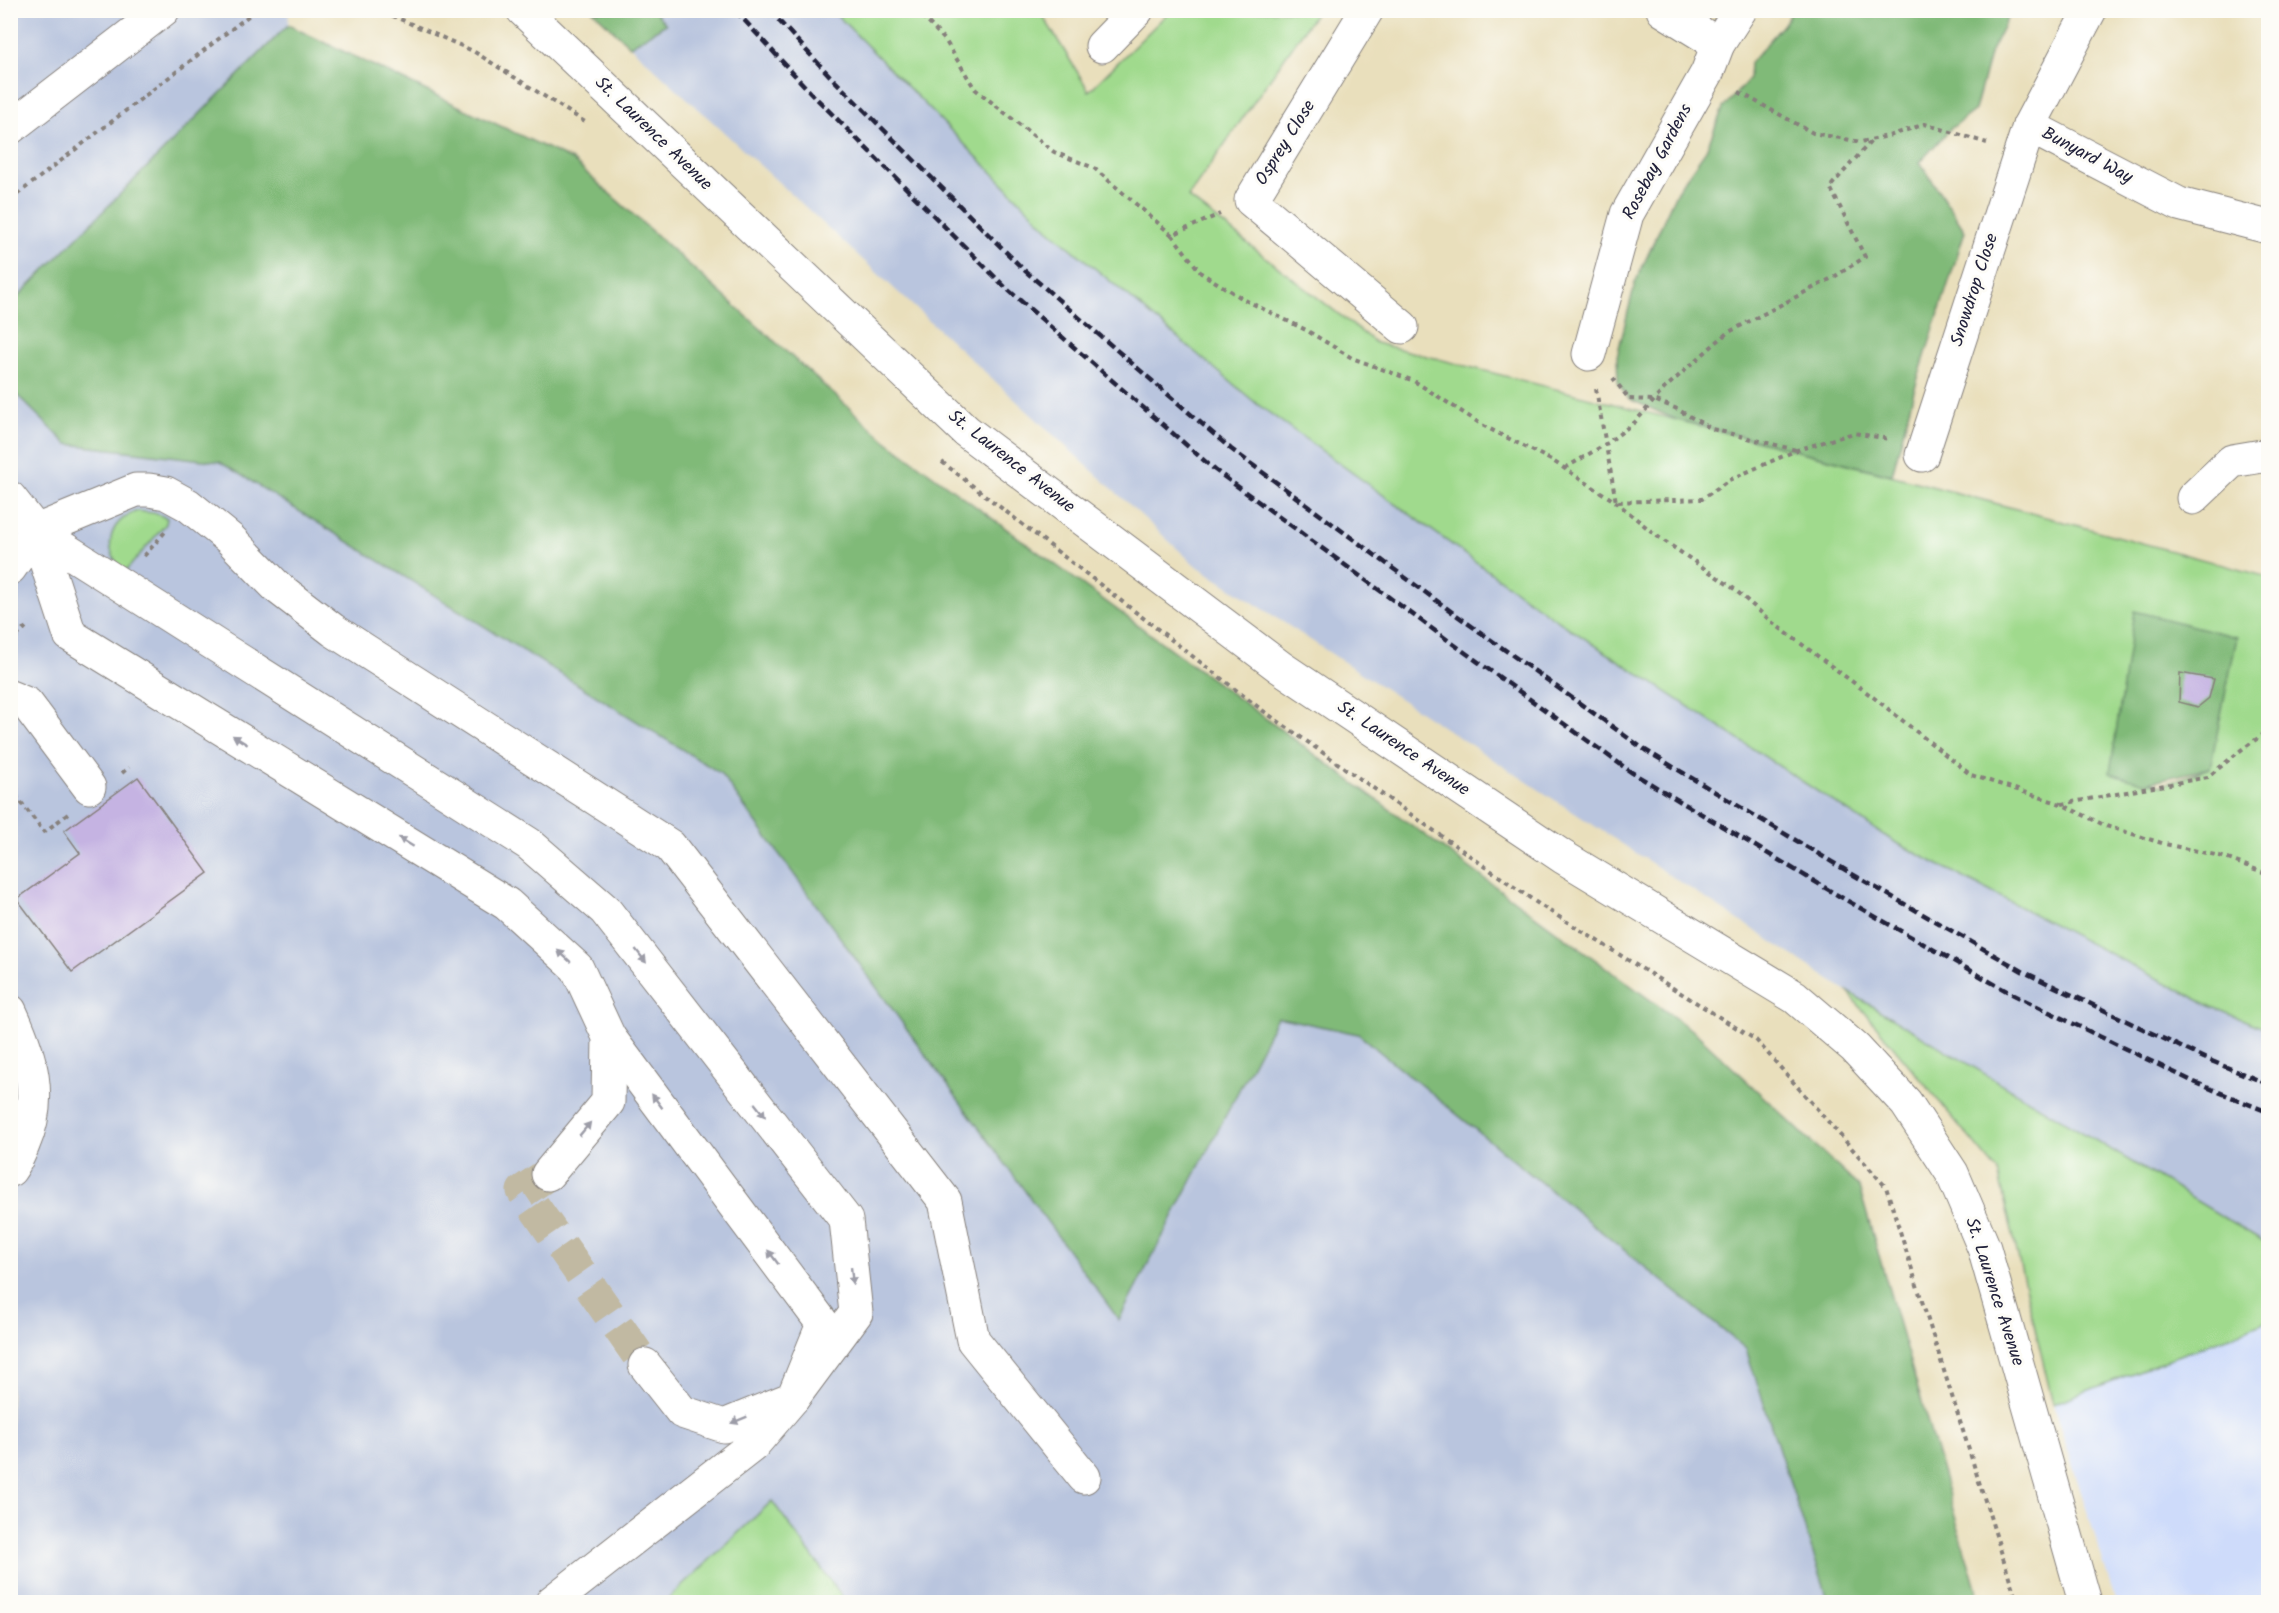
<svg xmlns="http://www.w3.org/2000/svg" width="2279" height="1613" font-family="Kalam,sans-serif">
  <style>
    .built { fill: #cedbfa }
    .industrial { fill: #b9c5de }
    .green { fill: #a0da8d; stroke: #617e64; stroke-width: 1.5; fill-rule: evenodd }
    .forest { fill: #80ba78; stroke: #516e5a; stroke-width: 1.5 }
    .building { fill: #c5b3e2 }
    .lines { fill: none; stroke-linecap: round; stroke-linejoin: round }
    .minor-tunnel { stroke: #c1b9a2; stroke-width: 33; stroke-dasharray: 33 16; stroke-linecap: butt }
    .minor-casing { stroke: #86807c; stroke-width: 35 }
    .path { stroke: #86807c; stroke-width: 4; stroke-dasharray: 4.5 4.5; stroke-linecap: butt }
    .minor { stroke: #fff; stroke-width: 33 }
    .rail { stroke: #22223b; stroke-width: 4.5; stroke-dasharray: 9 4.5; stroke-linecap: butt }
    .oneway { fill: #9c9ca7 }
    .labels { text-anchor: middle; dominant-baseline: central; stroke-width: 6; stroke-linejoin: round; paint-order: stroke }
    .street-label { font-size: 18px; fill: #22223b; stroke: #fdfcf7 }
  </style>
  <rect width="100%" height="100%" fill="#fdfcf7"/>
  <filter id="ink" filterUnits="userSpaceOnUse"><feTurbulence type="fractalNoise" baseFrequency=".0167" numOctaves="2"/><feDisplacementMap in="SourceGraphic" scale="12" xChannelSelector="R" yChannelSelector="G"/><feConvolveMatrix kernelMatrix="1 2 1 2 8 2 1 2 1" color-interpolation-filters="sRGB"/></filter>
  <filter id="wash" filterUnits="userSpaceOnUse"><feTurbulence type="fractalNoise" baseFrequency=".008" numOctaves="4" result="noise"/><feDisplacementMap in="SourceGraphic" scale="24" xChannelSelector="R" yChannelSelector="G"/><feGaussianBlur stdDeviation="1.35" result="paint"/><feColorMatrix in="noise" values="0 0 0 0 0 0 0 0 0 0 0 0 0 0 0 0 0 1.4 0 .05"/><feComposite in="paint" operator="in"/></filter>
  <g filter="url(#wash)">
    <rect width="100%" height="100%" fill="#e9dfbc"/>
    <polygon class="built" points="2268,1321 2268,1602 2116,1602 2053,1404"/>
    <g class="industrial">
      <polygon points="11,10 289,11 288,25 1358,1034 1746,1349 1829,1602 846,1602 772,1501 665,1602 11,1602"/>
      <polygon points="654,11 833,11 1048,229 1257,404 1555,619 1893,841 2212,1007 2268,1030 2268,1244 1847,991 1194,564 630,46 666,24"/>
    </g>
    <g class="green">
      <path d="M833,11H1040L1089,91L1170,11H1317L1188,197L1376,343L1883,473L2268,577V1030L2212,1007L1893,841L1555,619L1257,404L1048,229ZM2211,768L2162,785L2110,772Z"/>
      <path d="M137,511L154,513L167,518L166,524L125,572C101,550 108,522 137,511Z"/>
      <polygon points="1847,991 2268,1244 2268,1321 2053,1404 1998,1172"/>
      <polygon points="772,1501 846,1602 665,1602"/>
    </g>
    <g class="forest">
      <polygon points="1793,10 2011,11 1991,51 1975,110 1949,130 1920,162 1965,231 1914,391 1892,475 1675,419 1629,399 1618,383 1617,356 1635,283 1677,191 1706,150 1723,108 1749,79 1750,63 1784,24"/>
      <polygon points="593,11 654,11 666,24 630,46"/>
      <polygon points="288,25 572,160 885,440 1697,1034 1859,1187 1980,1602 1829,1602 1746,1349 1358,1034 1277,1017 1119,1320 720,773 220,462 67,444 11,389 11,304"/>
      <polygon points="2134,611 2237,637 2210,768 2145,783 2110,773"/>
    </g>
    <g id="blocks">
      <g class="building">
        <polygon points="2180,673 2214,679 2209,698 2198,707 2179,702"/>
        <polygon points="138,777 208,873 72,972 17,899 80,853 64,831"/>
      </g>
    </g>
  </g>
  <g filter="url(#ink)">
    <use href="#blocks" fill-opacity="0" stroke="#86807c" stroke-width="1.5"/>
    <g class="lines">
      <polyline class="minor-tunnel" points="548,1174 523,1191 645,1365"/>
      <defs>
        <g id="minor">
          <polyline points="523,10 966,431 1280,667 1563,857 1795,997 1855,1048 1906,1103 1952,1173 1984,1248 2085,1602"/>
          <polyline points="1367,10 1251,200 1402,327"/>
          <polyline points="1663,10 1718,44 1740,10"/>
          <polyline points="2090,10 2029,126 2179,204 2268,227"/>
          <polyline points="1102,46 1137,10"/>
          <polyline points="10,128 163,10"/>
          <polyline points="1589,354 1627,214 1707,73 1718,44"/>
          <polyline points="1922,455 2029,126"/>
          <polyline points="10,498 36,531"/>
          <polyline points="2193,498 2232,461 2268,455"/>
          <polyline points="10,568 36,531 136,490 149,490 166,493 188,505 230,539 277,587 333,630 670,846 945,1201 973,1340 1084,1477"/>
          <polyline points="10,697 27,704 89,787"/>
          <path d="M10,1011C31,1056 44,1098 23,1145C19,1154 16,1162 10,1170"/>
          <polyline points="609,1037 823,1324 793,1398 724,1426 682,1412 645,1365"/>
          <polyline points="548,1174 608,1102 609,1037 577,968 507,904 70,635 36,531 529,844 605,910 846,1220 856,1313 793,1398 753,1445 552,1602"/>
        </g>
      </defs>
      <use href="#minor" class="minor-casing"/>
      <g class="path">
        <polyline points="375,10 384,12 473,51 585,122"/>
        <polyline points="916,10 945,40 975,89 1054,152 1094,168 1172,235 1220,214"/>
        <polyline points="1739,92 1813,133 1861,142 1892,135 1925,124 1987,143"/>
        <polyline points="10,200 251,14 259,10"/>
        <polyline points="1172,235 1201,273 1245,300 1306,330 1352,358 1414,381 1484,426 1553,461 1616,502 1657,536 1733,588 1773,623 1873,697 1971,775 2061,804 2106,826 2165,844 2220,856 2268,874"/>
        <polyline points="1613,378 1629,399 1654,400 1675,408 1712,429 1796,450"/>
        <polyline points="1596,389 1616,502 1702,499 1729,480 1797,450 1854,433 1889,439"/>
        <polyline points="942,462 1262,710 1540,905 1756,1040 1886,1187 2017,1602"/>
        <polyline points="1565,468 1606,444 1635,422 1665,388 1727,333 1834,277 1865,257 1830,187 1873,139"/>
        <polyline points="144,556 165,532"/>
        <polyline points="10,643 29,624"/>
        <polyline points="122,773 129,767"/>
        <polyline points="10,788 44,832 68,814"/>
        <polyline points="2062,804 2208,777 2241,750 2268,731"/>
      </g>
      <use href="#minor" class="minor"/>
      <g class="rail">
        <polyline points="735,10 812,94 1006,288 1215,470 1438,633 1631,772 1839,896 2012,994 2194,1082 2268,1112"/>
        <polyline points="769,10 830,76 1023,269 1231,449 1452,612 1645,750 1852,874 2024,972 2204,1058 2268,1084"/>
      </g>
    </g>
    <defs><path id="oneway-solid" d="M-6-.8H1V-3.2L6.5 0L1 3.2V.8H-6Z" transform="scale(1.5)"/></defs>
    <g class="oneway">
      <use href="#oneway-solid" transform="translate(240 740) rotate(-148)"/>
      <use href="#oneway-solid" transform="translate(406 842) rotate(-148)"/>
      <use href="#oneway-solid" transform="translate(564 956) rotate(-138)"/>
      <use href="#oneway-solid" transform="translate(641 956) rotate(52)"/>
      <use href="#oneway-solid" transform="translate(657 1101) rotate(-127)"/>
      <use href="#oneway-solid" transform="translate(760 1110) rotate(52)"/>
      <use href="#oneway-solid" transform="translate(585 1129) rotate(-50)"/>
      <use href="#oneway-solid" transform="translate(773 1257) rotate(-127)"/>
      <use href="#oneway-solid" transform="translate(852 1276) rotate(84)"/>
      <use href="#oneway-solid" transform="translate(739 1420) rotate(158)"/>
    </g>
  </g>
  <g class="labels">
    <g class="street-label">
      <text transform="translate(653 134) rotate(44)">St. Laurence Avenue</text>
      <text transform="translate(1286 143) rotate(-58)">Osprey Close</text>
      <text transform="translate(2087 156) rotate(28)">Bunyard Way</text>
      <text transform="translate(1658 162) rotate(-62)">Rosebay Gardens</text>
      <text transform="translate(1975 290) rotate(-72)">Snowdrop Close</text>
      <text transform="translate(1011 462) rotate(38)">St. Laurence Avenue</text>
      <text transform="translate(1403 749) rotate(34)">St. Laurence Avenue</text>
      <text transform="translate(1994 1292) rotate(72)">St. Laurence Avenue</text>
    </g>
  </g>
  <rect width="2279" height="1613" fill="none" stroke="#fdfcf7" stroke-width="36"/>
</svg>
